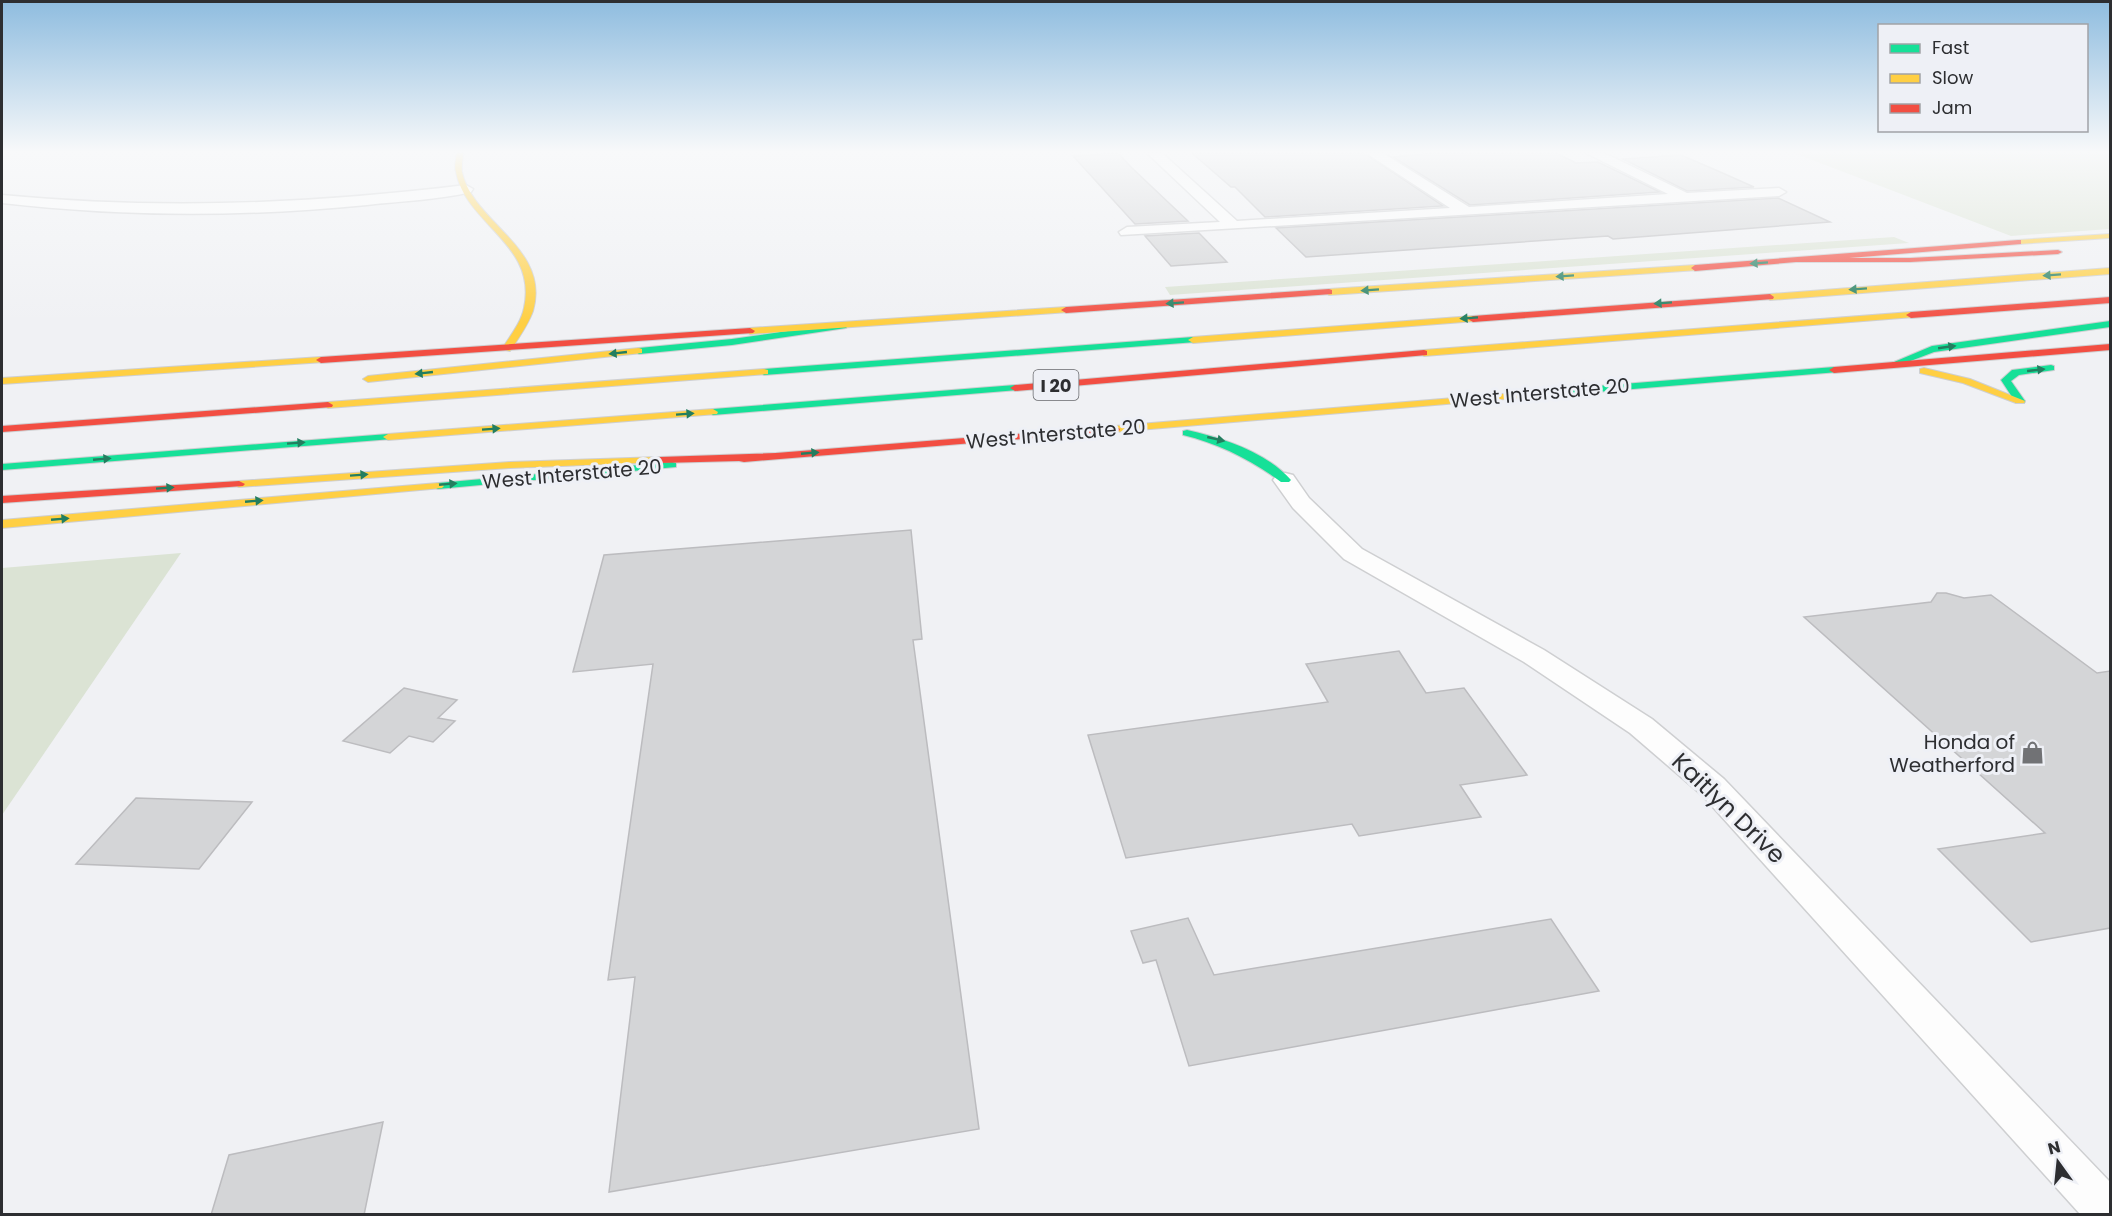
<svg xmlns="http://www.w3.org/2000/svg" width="2112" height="1216" font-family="Poppins,sans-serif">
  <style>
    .green { fill: #dbe3d4 }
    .building { fill: #d4d5d7; stroke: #bcbcbf; stroke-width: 1.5 }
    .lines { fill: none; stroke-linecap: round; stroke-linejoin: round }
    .street-casing { stroke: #cecfd1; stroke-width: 3 }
    .fast-casing { stroke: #cecfd1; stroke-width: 2 }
    .slow-casing { stroke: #cecfd1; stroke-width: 2 }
    .jam-casing { stroke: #cecfd1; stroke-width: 2 }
    .street { fill: #fdfdfd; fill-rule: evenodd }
    .fast { fill: #16e098; fill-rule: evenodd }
    .slow { fill: #ffcf43; fill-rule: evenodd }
    .jam { fill: #f24e42; fill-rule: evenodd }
    .oneway { fill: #237e5f }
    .labels { text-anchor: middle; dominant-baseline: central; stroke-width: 6; stroke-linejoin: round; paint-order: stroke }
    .shield { fill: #eef0f6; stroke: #67686c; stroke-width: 1.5 }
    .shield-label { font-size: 18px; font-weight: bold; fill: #2d2e31 }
    .street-label { font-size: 20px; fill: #2d2e31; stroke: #eef0f6 }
    .poi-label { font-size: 20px; fill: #2d2e31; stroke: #eef0f6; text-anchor: end }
    .near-street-label { font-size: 24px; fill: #2d2e31; stroke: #eef0f6 }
  </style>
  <rect width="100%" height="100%" fill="#f0f1f4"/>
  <g class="green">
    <polygon points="1794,153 2110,153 2110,229 2011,236"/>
    <polygon points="1894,237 1909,243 1170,295 1165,287"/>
    <polygon points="181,553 2,815 2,568"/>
  </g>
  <g class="building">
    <polygon points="1118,153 1131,167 1188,221 1135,224 1073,156"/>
    <polygon points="1192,153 1364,153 1443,206 1265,217 1235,187 1231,187"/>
    <polygon points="1434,153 1556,153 1576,163 1598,162 1660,192 1470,205 1393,157"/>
    <polygon points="1681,155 1718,171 1754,187 1687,191 1623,159"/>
    <polygon points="1778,198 1830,222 1613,239 1608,236 1306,257 1276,228"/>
    <polygon points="1199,233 1227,262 1171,266 1145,236"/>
    <polygon points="911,530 922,639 913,640 979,1129 609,1192 635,977 608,980 653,664 573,672 604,555"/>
    <polygon points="1937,593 1946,593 1964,598 1991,595 2097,673 2110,671 2110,928 2031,942 1938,849 2045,833 1804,617 1931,602"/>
    <polygon points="1399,651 1426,693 1464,688 1527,775 1460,785 1481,817 1359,836 1352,824 1126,858 1088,735 1328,702 1306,664"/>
    <polygon points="404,688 457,700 438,718 455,721 433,742 409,736 390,753 343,741"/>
    <polygon points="136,798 252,802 199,869 76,864"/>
    <polygon points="1188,918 1214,975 1551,919 1599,991 1189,1066 1156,960 1143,963 1131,931"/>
    <polygon points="383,1122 364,1215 211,1215 229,1155"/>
  </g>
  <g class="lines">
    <defs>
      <g id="street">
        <polygon points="1147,153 1162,153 1237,221 1450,208 1366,153 1383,153 1469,207 1668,194 1586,153 1604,153 1687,193 1779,188 1786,192 1779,196 1121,235 1119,232 1127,227 1220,222"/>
        <path d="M466,185L473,189L471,192C438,200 401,201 367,205C245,217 123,217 2,203V195C161,210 308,204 466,185Z"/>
        <polygon points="1285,473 1293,475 1309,498 1362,549 1544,650 1652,719 1724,779 2110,1182 2110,1214 2080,1214 1702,795 1630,733 1524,662 1344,559 1293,508 1273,480 1277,475"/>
      </g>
      <g id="fast">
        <polygon points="2110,321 2110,327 1934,352 1895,367 1887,365 1932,346"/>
        <polygon points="843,323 848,326 846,328 732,345 639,354 634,351 639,348 732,339"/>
        <polygon points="1193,337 1196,338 1196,342 764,375 759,372 764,369"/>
        <polygon points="2051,365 2054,366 2054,370 2019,375 2011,381 2025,401 2024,403 2016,403 2001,380 2012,370"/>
        <polygon points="1834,367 1839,370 1838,372 1537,397 1532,394 1537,391"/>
        <polygon points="1015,385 1019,386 1019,390 713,415 708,412 713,409"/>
        <path d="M1187,430C1223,438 1266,452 1291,480L1289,482H1281C1251,460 1220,444 1183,435V431Z"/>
        <polygon points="388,434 393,437 392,439 2,470 2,464"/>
        <polygon points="672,462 676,463 676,467 438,489 432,486 438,483"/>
      </g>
      <g id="slow">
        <path d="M457,153H463C463,159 461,166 462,172C473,223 551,248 533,311C528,325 518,339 510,351L502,349C510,336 521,323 524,308C538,244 466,225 456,172C454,166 456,159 457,153Z"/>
        <polygon points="2110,234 2110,238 2018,244 2014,242 2018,240"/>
        <polygon points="1695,265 1698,266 1698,270 1329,295 1325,292 1329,289"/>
        <polygon points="2110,268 2110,274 1770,300 1766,297 1770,294"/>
        <polygon points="1066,307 1069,308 1069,312 750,334 745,331 750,328"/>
        <polygon points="1911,312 1916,315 1914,317 1424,356 1419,353 1424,350"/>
        <polygon points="1473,316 1476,317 1476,321 1193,343 1188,340 1193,337"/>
        <polygon points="639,348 642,349 642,353 368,382 363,379 368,376"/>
        <polygon points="321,357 324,358 324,362 2,384 2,378"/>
        <polygon points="1924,368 1970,379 2025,401 2024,403 2016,403 1963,383 1920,373 1920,369"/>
        <polygon points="764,369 768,370 768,374 328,408 323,405 328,402"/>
        <polygon points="1537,391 1541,392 1541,396 1115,432 1110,429 1115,426"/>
        <polygon points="713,409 718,412 717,414 388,440 383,437 388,434"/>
        <polygon points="660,457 666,460 664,462 510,468 239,487 233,484 239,481 510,462"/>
        <polygon points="438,483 442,484 444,486 442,488 2,528 2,520"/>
      </g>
      <g id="jam">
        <polygon points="2018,240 2021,240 2021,244 1849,258 1910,258 2058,250 2062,252 2058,254 1910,262 1796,262 1695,271 1691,268 1695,265"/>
        <polygon points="1329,289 1332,290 1332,294 1066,313 1061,310 1066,307"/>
        <polygon points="1770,294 1774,297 1773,299 1473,322 1468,319 1473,316"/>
        <polygon points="2110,297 2110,303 1911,318 1906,315 1911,312"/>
        <polygon points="750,328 755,331 753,333 321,363 316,360 321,357"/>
        <polygon points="2110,344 2110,350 1834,373 1829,370 1834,367"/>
        <polygon points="1424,350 1427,351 1427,355 1015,391 1010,388 1015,385"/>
        <polygon points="328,402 333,405 332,407 2,432 2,426"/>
        <polygon points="1115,426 1120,429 1119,431 744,462 739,461 660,463 654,460 660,457 776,453"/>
        <polygon points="239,481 245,484 243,486 2,503 2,496"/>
      </g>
    </defs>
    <use href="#street" class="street-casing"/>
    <use href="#fast" class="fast-casing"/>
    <use href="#slow" class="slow-casing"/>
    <use href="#jam" class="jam-casing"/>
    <use href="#street" class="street"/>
    <use href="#fast" class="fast"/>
    <use href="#slow" class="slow"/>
    <use href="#jam" class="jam"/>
  </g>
  <defs><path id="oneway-solid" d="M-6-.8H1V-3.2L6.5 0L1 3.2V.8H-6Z" transform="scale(1.5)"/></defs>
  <g class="oneway">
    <use href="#oneway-solid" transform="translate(1759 263) rotate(176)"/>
    <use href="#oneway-solid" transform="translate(2052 275) rotate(176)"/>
    <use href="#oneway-solid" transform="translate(1565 276) rotate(176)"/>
    <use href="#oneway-solid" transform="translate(1858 289) rotate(176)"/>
    <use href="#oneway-solid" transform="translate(1370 290) rotate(176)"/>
    <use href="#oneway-solid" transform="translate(1175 303) rotate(176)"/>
    <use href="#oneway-solid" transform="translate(1663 303) rotate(176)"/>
    <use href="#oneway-solid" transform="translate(1469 318) rotate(176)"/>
    <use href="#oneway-solid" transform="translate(1947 347) rotate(-8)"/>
    <use href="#oneway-solid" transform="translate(618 353) rotate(174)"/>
    <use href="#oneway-solid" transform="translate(2036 370) rotate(-6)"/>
    <use href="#oneway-solid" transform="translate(424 373) rotate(174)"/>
    <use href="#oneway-solid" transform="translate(685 414) rotate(-4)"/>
    <use href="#oneway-solid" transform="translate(491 429) rotate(-4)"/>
    <use href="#oneway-solid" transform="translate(1216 439) rotate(13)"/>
    <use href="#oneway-solid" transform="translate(296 443) rotate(-4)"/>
    <use href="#oneway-solid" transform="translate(810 453) rotate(-5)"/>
    <use href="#oneway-solid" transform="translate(102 459) rotate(-5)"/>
    <use href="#oneway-solid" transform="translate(359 475) rotate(-4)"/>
    <use href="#oneway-solid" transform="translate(448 484) rotate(-5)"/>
    <use href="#oneway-solid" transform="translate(165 488) rotate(-4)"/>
    <use href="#oneway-solid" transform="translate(254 501) rotate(-5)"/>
    <use href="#oneway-solid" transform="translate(60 519) rotate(-5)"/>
  </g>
  <linearGradient id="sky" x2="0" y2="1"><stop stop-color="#8ebcdf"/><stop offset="0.47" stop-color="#f8f9fa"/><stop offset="1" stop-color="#f8f9fa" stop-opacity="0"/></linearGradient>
  <rect width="2112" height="323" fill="url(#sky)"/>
  <defs>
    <symbol id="shop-bare" viewBox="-9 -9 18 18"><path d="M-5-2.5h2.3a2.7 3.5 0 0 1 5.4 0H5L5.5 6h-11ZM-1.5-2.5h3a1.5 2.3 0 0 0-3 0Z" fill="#717275" stroke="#eef0f6" stroke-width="2.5" paint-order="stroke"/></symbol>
  </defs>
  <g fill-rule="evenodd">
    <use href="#shop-bare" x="2016" y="736" width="33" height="33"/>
  </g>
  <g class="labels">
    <rect class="shield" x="1033.5" y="370" width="45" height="30" rx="4.5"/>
    <g class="shield-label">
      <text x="1056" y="385">I 20</text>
    </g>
    <g class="street-label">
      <text transform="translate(1540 393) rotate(-5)">West Interstate 20</text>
      <text transform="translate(1056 434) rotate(-5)">West Interstate 20</text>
      <text transform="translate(572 474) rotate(-5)">West Interstate 20</text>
    </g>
    <g class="poi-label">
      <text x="2015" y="742">Honda of<tspan x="2015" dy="23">Weatherford</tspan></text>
    </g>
    <g class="near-street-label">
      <text transform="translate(1729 808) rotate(44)">Kaitlyn Drive</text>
    </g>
  </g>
  <rect width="2112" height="1216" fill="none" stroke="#2d2e31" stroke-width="6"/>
  <rect x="1878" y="24" width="210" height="108" fill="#eef0f6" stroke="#a1a2a7" stroke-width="1.5"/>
  <rect x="1890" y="44" width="30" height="9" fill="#16e098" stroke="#a1a2a7" stroke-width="1.5"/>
  <text x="1932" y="54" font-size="18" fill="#2d2e31">Fast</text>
  <rect x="1890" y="74" width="30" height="9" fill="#ffcf43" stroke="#a1a2a7" stroke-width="1.5"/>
  <text x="1932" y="84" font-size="18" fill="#2d2e31">Slow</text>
  <rect x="1890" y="104" width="30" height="9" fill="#f24e42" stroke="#a1a2a7" stroke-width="1.5"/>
  <text x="1932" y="114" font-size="18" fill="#2d2e31">Jam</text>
  <g transform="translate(2058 1162) rotate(345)" stroke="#eef0f6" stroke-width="4.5" paint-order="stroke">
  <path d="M0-4.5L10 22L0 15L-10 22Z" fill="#2d2e31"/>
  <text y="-9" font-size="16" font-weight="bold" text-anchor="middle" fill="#2d2e31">N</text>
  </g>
</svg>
